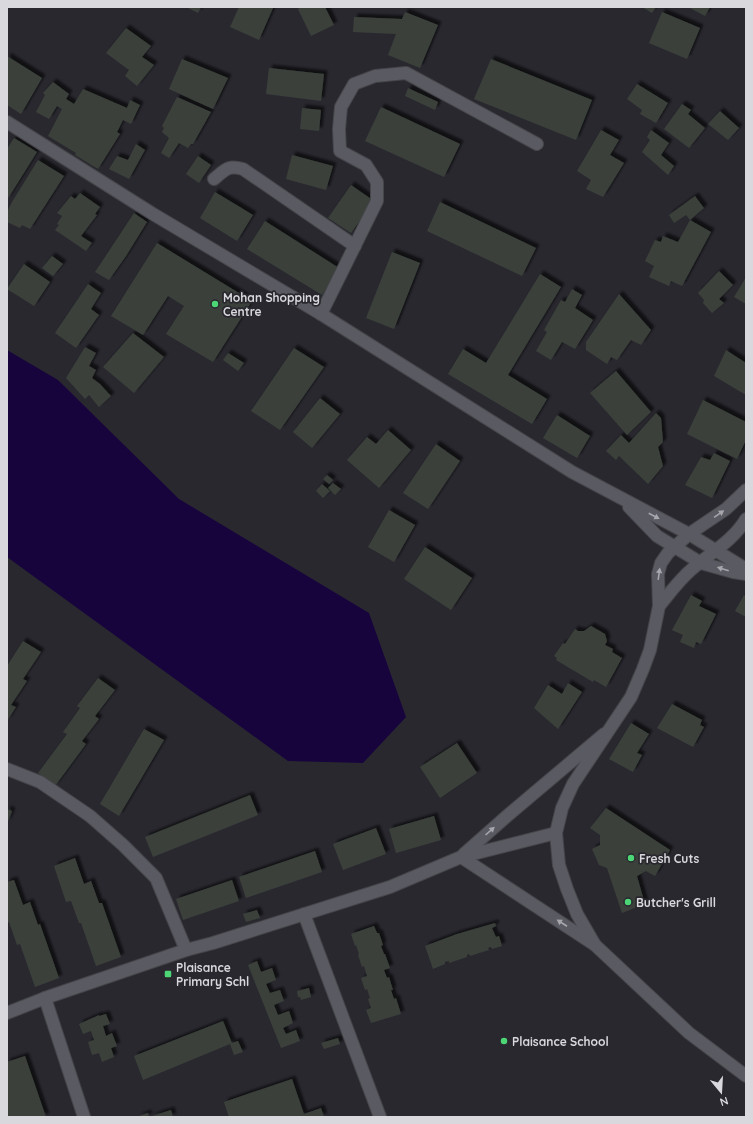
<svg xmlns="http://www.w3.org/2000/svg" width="753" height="1124" font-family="Quicksand,sans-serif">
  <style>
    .water { fill: #17043d }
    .building { fill: #3a413b; filter: url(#shadow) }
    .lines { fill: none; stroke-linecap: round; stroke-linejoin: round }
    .street-casing { stroke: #45454a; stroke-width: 14 }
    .secondary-casing { stroke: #45454a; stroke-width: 14 }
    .street { stroke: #5a5a62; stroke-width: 12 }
    .secondary { stroke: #5a5a62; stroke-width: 12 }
    .oneway { fill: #a6a6ac }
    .poi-dot { fill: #4dd676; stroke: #29282f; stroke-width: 1.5 }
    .labels { text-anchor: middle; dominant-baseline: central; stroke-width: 3.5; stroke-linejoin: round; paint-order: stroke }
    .poi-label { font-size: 12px; font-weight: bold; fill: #d8d8dd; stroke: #29282f; text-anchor: start }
  </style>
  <defs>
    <filter id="shadow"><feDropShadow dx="3.5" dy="-3.5" stdDeviation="1" flood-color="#0009"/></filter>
  </defs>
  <rect width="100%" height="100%" fill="#29282f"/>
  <polygon class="water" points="7,350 58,380 179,499 369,613 406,717 363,763 288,761 7,557"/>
  <g class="building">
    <polygon points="186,7 201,7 198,13"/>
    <polygon points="239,7 273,8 259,40 230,27"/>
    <polygon points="301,7 325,7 334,25 311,36 298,9"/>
    <polygon points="642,7 656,7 652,13"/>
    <polygon points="688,7 710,7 705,16"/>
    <polygon points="405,12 438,25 420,68 388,55 396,34 353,32 354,17 402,19"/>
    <polygon points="662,12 700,28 687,59 649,43"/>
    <polygon points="126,28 151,46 142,57 154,65 137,86 125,76 129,70 106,53"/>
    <polygon points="7,56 42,78 21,114 7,105"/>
    <polygon points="182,59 228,78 213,109 169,89"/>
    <polygon points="491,59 592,100 576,140 474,99"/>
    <polygon points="269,68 324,74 321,101 266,94"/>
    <polygon points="53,82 69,94 66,99 74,104 83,89 127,108 130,100 140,105 131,124 123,120 117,132 120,134 98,169 75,155 76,153 48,136 62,109 57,106 49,119 36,112 45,95 43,93"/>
    <polygon points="637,84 668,103 656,123 640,114 642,110 627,99"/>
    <polygon points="408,88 438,102 435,110 405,96"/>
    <polygon points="177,97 211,112 193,144 191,144 188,148 179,143 169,158 161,153 169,138 162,132 164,128 162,126"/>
    <polygon points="682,104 691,110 688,114 705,128 689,148 664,129"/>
    <polygon points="381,107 460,144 444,177 365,141"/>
    <polygon points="302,108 321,110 319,131 300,129"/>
    <polygon points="720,111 739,128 728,140 708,124"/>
    <polygon points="601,130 619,140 610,155 624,163 603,197 586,189 591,180 577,171"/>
    <polygon points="651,130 669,143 661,155 674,166 668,175 642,152 650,140 647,137"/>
    <polygon points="14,138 37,152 7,200 7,149"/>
    <polygon points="136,144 145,150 129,179 109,169 117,156 128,160"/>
    <polygon points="292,155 333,166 326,190 286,179"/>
    <polygon points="198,156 211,165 199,183 186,174"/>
    <polygon points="38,160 64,176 30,229 22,225 20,228 7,222 7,212 12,202"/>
    <polygon points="351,185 374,201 351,233 328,218"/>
    <polygon points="215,192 253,215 237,241 200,218"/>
    <polygon points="80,193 100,207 95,214 97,215 81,236 92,243 86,251 55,230 59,225 57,224 62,216 57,213 71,196 75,199"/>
    <polygon points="695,196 704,208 690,220 686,215 674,223 669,215"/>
    <polygon points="440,202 536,248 522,276 427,231"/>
    <polygon points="134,213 147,222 126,256 109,280 95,272"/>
    <polygon points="690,220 711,232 682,286 671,281 669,286 649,277 654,266 645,261 655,240 661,242 663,236 678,242"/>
    <polygon points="265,221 339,268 322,295 247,249"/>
    <polygon points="157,243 252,301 213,362 166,334 184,306 168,296 143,335 111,316"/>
    <polygon points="392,252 420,263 394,329 366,318"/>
    <polygon points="52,256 63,264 53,276 42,268"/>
    <polygon points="24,264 50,282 34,306 7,289"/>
    <polygon points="719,271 733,285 719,299 724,303 712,313 703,303 704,300 698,293"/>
    <polygon points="540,274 561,287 508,375 547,399 532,424 448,374 463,349 486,363"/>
    <polygon points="746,277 746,304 734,297"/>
    <polygon points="88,284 101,293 91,309 99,315 76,348 55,333"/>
    <polygon points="572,289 582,295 575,308 593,320 575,349 562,342 551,360 536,351 547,332 544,330 561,300 565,302"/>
    <polygon points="619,294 651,330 641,345 631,340 617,360 611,357 607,364 586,350 586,342"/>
    <polygon points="133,333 164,357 134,393 103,367"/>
    <polygon points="85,347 96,353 89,366 96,370 92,378 100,384 111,396 99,407 89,395 85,399 66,378"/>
    <polygon points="294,348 324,367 280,430 251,411"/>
    <polygon points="726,350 746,363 746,395 714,376"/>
    <polygon points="228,353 244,363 238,371 223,360"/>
    <polygon points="616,371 651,412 627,435 590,393"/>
    <polygon points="320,398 340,414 312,448 293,432"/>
    <polygon points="703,400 746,422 746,440 737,459 687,434"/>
    <polygon points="656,413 661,418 663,442 658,447 663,466 648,484 619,456 616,460 606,451 621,435 629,443"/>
    <polygon points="557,415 590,436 577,458 543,438"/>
    <polygon points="388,430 411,450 379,488 347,460 367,437 376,444"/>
    <polygon points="436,444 460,461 428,509 403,493"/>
    <polygon points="714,453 730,461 712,498 685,485 701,457 710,460"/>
    <polygon points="327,475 333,480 329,484 323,479"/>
    <polygon points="333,483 341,489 335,495 328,488"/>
    <polygon points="322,484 330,491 323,498 316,491"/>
    <polygon points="389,510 415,525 394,562 368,547"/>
    <polygon points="425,547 472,578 451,610 404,579"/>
    <polygon points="691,595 702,601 699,606 716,614 701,644 696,642 694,648 680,642 683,635 672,630"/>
    <polygon points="744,595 746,597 746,617 735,611"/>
    <polygon points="591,626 605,634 607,641 605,645 613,649 612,652 622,658 606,687 594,680 593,682 556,660 557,658 554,656 563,643 565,644 575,629 578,631 584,631"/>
    <polygon points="23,641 41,652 23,679 27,681 11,705 16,707 7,721 7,666"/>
    <polygon points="98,678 115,690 95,716 99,719 82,741 86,744 55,786 38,773 67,734 63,732 80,708 77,706"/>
    <polygon points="568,683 582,692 558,729 534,708 548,685 562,694"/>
    <polygon points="672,704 702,720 700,725 704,727 693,747 657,728"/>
    <polygon points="631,723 649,734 637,753 642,755 633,772 609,759"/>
    <polygon points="144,729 164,740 119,816 100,804"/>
    <polygon points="457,743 477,773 440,798 420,767"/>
    <polygon points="250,795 258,815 153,857 145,837"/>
    <polygon points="606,808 670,850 655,876 646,871 637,876 645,904 622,913 607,868 599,865 592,849 600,845 600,835 590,828"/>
    <polygon points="7,809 12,811 7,824"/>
    <polygon points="434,816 441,840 396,853 389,829"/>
    <polygon points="376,828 386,854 343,870 333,844"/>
    <polygon points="315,851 322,872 246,898 239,877"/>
    <polygon points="75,858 84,884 91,881 99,903 102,903 121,957 96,966 81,923 79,923 71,901 66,902 54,866"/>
    <polygon points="14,880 23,905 30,902 38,925 40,924 59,978 35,987 20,944 17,945 9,922 7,923 7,882"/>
    <polygon points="232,880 239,901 183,920 176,899"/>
    <polygon points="257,910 260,918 246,922 243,914"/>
    <polygon points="495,923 496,926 492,928 496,937 499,936 502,946 492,949 491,947 488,948 489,950 470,956 469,954 467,955 467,957 449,963 449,961 445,962 445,964 433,969 425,946 457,934"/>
    <polygon points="374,926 377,933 379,933 383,945 381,946 384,954 385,954 390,968 384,970 387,978 389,977 393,990 391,990 394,999 396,998 401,1014 371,1023 366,1010 371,1008 368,999 370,998 367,989 365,990 361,978 367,976 364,966 362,967 358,955 359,954 356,945 355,946 351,934"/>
    <polygon points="257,961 261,972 272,968 276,980 266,984 270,993 280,990 284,1001 274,1005 278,1015 289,1011 293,1023 283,1028 286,1034 296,1030 300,1041 281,1048 248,965"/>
    <polygon points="309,988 311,997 301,1000 300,997 298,997 297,991"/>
    <polygon points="106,1014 110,1024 103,1026 106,1036 112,1033 117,1046 111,1048 114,1057 102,1062 99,1053 92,1055 88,1042 94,1040 91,1031 83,1034 79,1024 99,1015 99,1016"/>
    <polygon points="223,1021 232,1043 238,1041 243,1052 234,1055 230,1044 143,1080 134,1056"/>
    <polygon points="338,1038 340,1044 324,1049 321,1043"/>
    <polygon points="25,1056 46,1117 7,1117 7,1062"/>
    <polygon points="292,1079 304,1114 321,1108 324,1117 229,1117 224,1102"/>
    <polygon points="171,1110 173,1117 136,1117 148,1113 149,1117"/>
  </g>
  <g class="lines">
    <defs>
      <g id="street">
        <path d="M214,179C226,169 228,165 243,169L355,246"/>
        <polyline points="321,314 377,201 377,182 366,165 340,151 339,129 341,107 354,84 375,76 406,73 537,144"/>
        <polyline points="7,769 40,782 90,816 123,845 156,878 186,950"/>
        <polyline points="464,854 507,816 604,734"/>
        <polyline points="461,857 595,945"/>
        <polyline points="304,914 380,1117"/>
        <polyline points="45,998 84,1117"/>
        <polyline points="7,1013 45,998 186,950 213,943 390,887 461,857 556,833"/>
      </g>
      <g id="secondary">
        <polyline points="7,122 153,214 321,314 572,472 689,534 746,569"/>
        <polyline points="746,490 726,509 689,534 668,553 661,563 658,574 659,606 650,650 643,669 631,697 573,784 562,808 556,833 559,865 567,889 577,914 595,945 689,1033 746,1076"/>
        <polyline points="629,507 657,536 701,563 733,572 746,574"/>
        <path d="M659,606C669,594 679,580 692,569C710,553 733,541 746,519"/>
      </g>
    </defs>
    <use href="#street" class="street-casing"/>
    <use href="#secondary" class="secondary-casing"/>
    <use href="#street" class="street"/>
    <use href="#secondary" class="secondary"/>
  </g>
  <defs><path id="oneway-solid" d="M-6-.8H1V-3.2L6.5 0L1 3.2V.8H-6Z"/></defs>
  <g class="oneway">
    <use href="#oneway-solid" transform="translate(719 514) rotate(-35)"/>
    <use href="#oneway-solid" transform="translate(654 516) rotate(28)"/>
    <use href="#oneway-solid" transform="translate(723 569) rotate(-163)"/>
    <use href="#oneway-solid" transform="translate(659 574) rotate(-82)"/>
    <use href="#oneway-solid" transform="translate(490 831) rotate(-42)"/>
    <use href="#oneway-solid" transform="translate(562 923) rotate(-147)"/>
  </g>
  <g class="poi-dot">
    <circle cx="215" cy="304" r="4"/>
    <circle cx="631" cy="858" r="4"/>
    <circle cx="628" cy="902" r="4"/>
    <rect x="164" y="970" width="8" height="8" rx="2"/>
    <circle cx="504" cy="1041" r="4"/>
  </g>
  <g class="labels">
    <g class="poi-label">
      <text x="223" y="297">Mohan Shopping<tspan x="223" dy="14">Centre</tspan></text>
      <text x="639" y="858">Fresh Cuts</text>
      <text x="636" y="902">Butcher's Grill</text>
      <text x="176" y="967">Plaisance<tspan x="176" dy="14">Primary Schl</tspan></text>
      <text x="512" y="1041">Plaisance School</text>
    </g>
  </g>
  <rect width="753" height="1124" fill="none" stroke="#d8d8dd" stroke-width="16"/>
  <g transform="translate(721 1092) rotate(162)" stroke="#29282f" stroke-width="3" paint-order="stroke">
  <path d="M0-3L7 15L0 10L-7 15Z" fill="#d8d8dd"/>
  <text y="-6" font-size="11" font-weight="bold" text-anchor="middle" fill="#d8d8dd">N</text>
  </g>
</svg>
